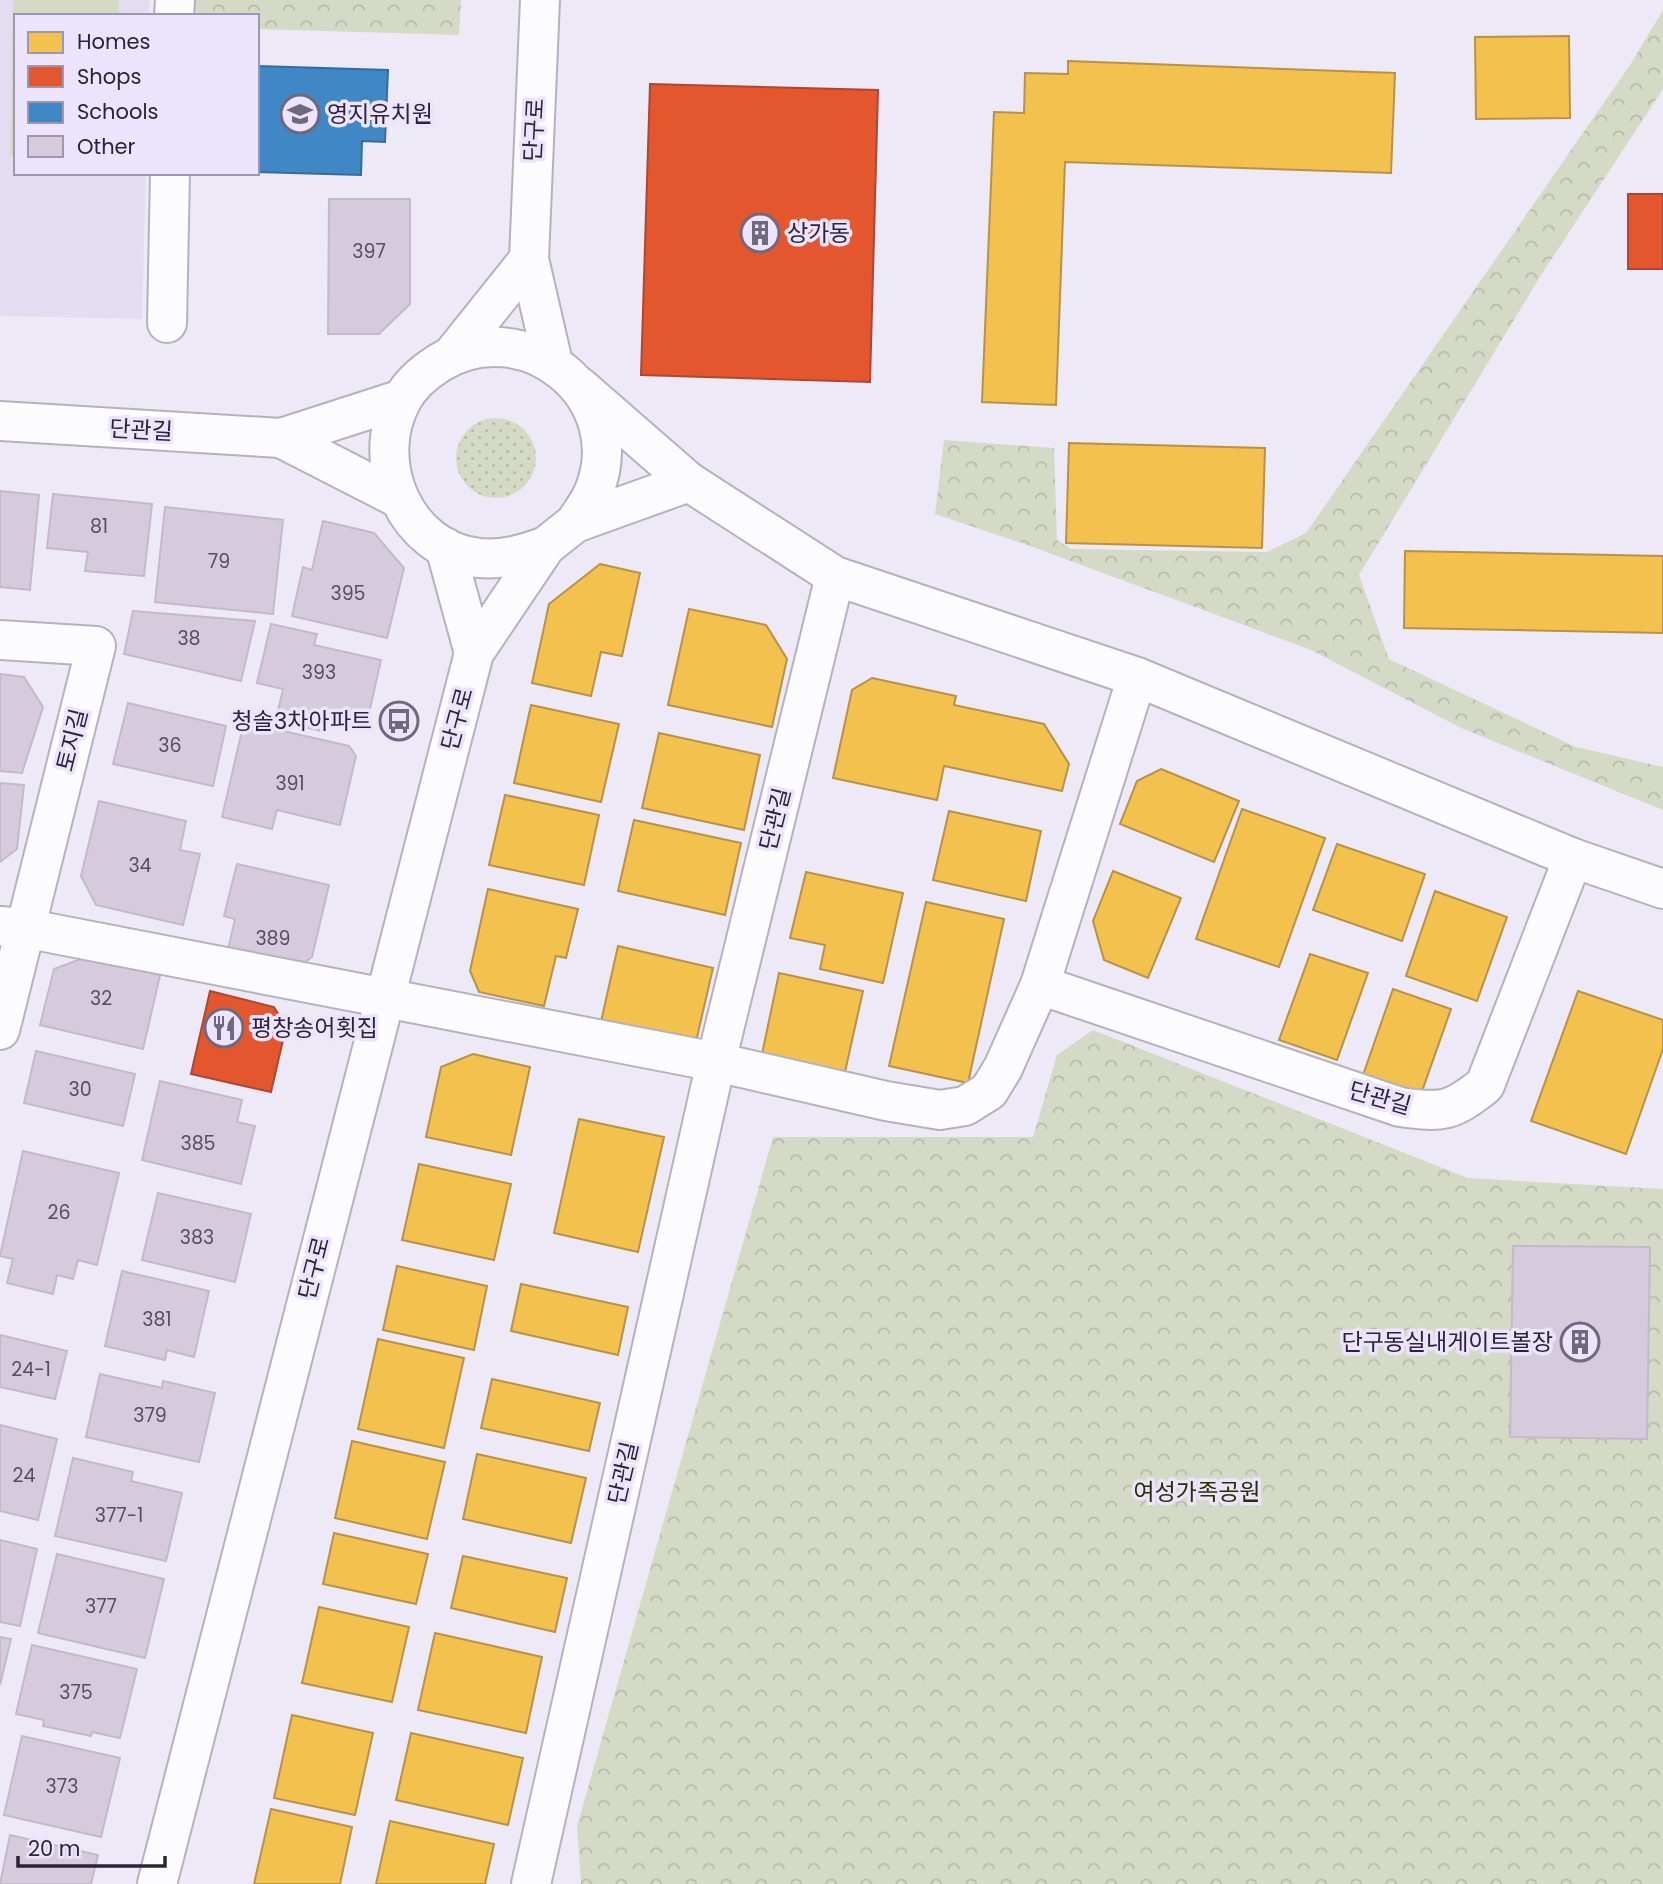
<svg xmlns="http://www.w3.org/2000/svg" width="1663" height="1884" font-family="Poppins,'Noto Sans KR',sans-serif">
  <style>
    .built { fill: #e4ddf2 }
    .grass { fill: url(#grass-dots) }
    .forest { fill: url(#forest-crowns) }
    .garden { fill: #d5dac7 }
    .homes { fill: #f2c14e; stroke: #b79248; stroke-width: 2 }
    .shops { fill: #e4572e; stroke: #ad4732; stroke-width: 2 }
    .schools { fill: #3f88c5; stroke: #396a9b; stroke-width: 2 }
    .building { fill: #d6cbdc; stroke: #c4b9c9; stroke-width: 2 }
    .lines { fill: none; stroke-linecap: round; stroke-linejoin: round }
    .minor-casing { stroke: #b6b0c1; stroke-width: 42 }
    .minor { stroke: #fcfcfe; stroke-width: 38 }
    .labels { text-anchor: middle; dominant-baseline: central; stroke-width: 7; stroke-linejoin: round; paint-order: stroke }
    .number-label { font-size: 19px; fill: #564d62 }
    .poi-label { font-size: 23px; fill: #2c233a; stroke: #ece3fd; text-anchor: start }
    .street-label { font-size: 23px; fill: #2c233a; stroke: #ece3fd }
    .park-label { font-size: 23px; fill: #263002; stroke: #ece3fd }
  </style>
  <defs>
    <pattern id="grass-dots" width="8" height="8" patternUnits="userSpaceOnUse" patternTransform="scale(1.75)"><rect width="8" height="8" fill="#d5dac7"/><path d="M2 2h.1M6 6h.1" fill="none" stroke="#b7bbac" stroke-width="1.8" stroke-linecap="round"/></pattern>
    <pattern id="forest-crowns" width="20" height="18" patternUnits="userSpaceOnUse" patternTransform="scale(1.75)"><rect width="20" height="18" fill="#d5dac7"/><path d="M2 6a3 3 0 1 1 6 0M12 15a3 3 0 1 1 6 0" fill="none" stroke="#b7bbac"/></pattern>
  </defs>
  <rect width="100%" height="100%" fill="#eee9f7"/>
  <polygon class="built" points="0,0 150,0 149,16 16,16 16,173 146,173 142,319 0,316"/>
  <circle class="grass" cx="496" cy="458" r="40"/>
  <g class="forest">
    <polygon points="192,0 461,0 459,35 257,29 257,16 192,16"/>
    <polygon points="1663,10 1663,89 1543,272 1359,575 1389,659 1576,747 1663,767 1663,810 1461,728 1311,650 1022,543 935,514 944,440 1054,448 1057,540 1071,549 1267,552 1306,533 1630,65"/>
    <polygon points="1093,1030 1468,1178 1663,1189 1663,1884 581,1884 577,1826 773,1137 1033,1137 1057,1055"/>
  </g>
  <polygon class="garden" points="13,0 119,0 119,16 16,16 16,157 10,156"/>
  <g class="homes">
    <polygon points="1569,36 1570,118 1476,119 1475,37"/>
    <polygon points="1068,61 1395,73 1391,173 1065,162 1056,405 982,402 994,112 1024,113 1025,73 1068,74"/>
    <polygon points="1069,443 1265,448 1262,548 1066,543"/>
    <polygon points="1405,551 1663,556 1663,633 1404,628"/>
    <polygon points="600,564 640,573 622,656 601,652 591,696 532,683 549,604"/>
    <polygon points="689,609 766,625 787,659 772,727 668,705"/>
    <polygon points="872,678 956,696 954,705 1044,724 1069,764 1062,791 944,766 937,800 833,778 852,690"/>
    <polygon points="531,705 619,724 601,802 514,783"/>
    <polygon points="659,733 760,755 744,830 642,808"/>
    <polygon points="1161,769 1239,801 1214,862 1120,824 1137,781"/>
    <polygon points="505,795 599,815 584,885 489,865"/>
    <polygon points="1242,809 1325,838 1279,967 1196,939"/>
    <polygon points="949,811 1041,831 1026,901 933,880"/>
    <polygon points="634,820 741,843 725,915 618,891"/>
    <polygon points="1337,844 1425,874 1402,941 1313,910"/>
    <polygon points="1113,871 1181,898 1148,978 1104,960 1093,921"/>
    <polygon points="806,872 903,893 883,983 820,969 825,945 790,938"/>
    <polygon points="488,889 578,909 566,958 556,956 544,1006 479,992 470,971"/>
    <polygon points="1435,891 1507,917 1477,1001 1406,976"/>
    <polygon points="926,902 1004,919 968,1083 889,1066"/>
    <polygon points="618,946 713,968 695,1046 600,1026"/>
    <polygon points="1310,954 1368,973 1337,1060 1279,1040"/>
    <polygon points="779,973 863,991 845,1072 762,1054"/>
    <polygon points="1393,989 1451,1009 1420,1097 1362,1078"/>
    <polygon points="1578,991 1663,1020 1663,1049 1626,1154 1531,1121"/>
    <polygon points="473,1054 530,1067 511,1155 426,1137 441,1067"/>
    <polygon points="579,1119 664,1137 638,1252 554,1233"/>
    <polygon points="419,1164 511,1184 494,1260 402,1240"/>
    <polygon points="397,1266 487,1286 474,1350 383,1330"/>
    <polygon points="521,1284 628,1307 618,1355 511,1331"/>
    <polygon points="378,1339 464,1358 444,1448 358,1429"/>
    <polygon points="492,1379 600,1403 589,1451 481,1428"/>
    <polygon points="352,1441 445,1462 427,1539 335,1518"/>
    <polygon points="477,1454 586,1478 571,1543 463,1519"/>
    <polygon points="334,1533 428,1554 416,1604 323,1584"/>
    <polygon points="463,1556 567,1578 555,1632 451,1608"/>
    <polygon points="319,1607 409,1627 392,1702 302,1683"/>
    <polygon points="435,1633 542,1657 526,1733 418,1710"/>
    <polygon points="292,1715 373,1733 355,1815 274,1798"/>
    <polygon points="411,1733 523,1758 508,1825 396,1800"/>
    <polygon points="271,1809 352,1827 340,1884 254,1884"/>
    <polygon points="390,1821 494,1844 485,1884 376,1884"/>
  </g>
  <g class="shops">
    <polygon points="650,84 878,90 870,382 641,375"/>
    <rect x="1628" y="194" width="35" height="75"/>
    <polygon points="210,991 274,1007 286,1027 271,1092 191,1074"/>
  </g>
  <polygon class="schools" points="257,66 388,70 385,142 362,141 361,175 257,172"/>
  <g class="building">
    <polygon points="329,199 410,199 410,304 379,334 328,334"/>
    <polygon points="0,491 39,495 30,590 0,587"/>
    <polygon points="53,494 152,504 144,576 85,571 88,552 47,548"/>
    <polygon points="165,507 283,520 273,614 155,602"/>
    <polygon points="323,521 374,533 404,568 387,638 292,616 303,567 312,570"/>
    <polygon points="133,611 255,621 241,681 124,654"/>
    <polygon points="271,624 317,634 314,645 381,660 367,722 325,712 321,731 276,720 283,689 257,683"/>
    <polygon points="0,674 24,677 43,707 22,773 0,771"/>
    <polygon points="128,703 226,726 213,786 113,764"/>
    <polygon points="244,722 349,746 356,756 340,825 277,810 272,829 222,817"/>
    <polygon points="0,783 24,785 17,849 0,862"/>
    <polygon points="99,801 186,821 180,850 200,854 183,925 96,905 81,876"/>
    <polygon points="237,864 329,885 312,957 285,977 225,963 235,919 224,916"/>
    <polygon points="91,955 161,971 143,1049 40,1025 54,969"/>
    <polygon points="36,1051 135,1074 123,1126 24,1103"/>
    <polygon points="160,1081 242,1100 237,1122 255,1126 241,1184 142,1160"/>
    <polygon points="23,1151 119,1173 97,1265 78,1260 73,1279 57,1275 53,1294 7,1283 13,1259 0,1256"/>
    <polygon points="158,1193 251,1214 235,1282 142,1260"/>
    <polygon points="1513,1246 1650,1247 1647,1439 1510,1437"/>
    <polygon points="122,1271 209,1291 194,1357 167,1350 165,1360 105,1346"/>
    <polygon points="0,1335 67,1351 55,1399 0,1387"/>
    <polygon points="100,1374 162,1388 163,1381 215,1393 199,1462 86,1437"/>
    <polygon points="0,1425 57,1439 38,1520 0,1511"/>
    <polygon points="73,1458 133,1472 131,1481 182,1493 166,1561 55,1536"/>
    <polygon points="0,1540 37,1549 20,1626 0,1622"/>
    <polygon points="57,1554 164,1579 145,1658 38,1633"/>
    <polygon points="0,1637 11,1639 0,1685"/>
    <polygon points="32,1645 137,1669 120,1738 92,1732 91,1736 43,1726 44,1720 16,1714"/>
    <polygon points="22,1736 120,1758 101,1837 4,1815"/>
    <polygon points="10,1835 98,1855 91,1884 0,1884"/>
  </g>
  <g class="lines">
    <defs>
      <g id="minor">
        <polyline points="540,0 529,259 553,363"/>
        <polyline points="174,16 175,0"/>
        <polyline points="167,323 170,173"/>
        <polyline points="453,354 529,259"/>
        <polyline points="580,387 689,482 835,576 1137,677 1573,858 1663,889"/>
        <polyline points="0,421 281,438 402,399"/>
        <polyline points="281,438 398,498"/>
        <path d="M546,546C524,554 504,560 479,558C405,550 368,462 402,400C410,384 425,372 439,363C525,310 632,397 594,491C590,502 581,513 575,523"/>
        <polyline points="445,547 474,653"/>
        <polyline points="0,640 96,646 0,1030"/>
        <path d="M0,926L24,928L716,1062L886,1101L940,1110L965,1106L989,1091L1003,1068L1040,985L1400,1107C1443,1113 1451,1112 1485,1085L1573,858"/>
        <polyline points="1040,985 1137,677"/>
        <polyline points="157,1884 474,653 546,546 575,523 689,482"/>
        <polyline points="531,1884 716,1062 835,576"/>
      </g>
    </defs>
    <use href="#minor" class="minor-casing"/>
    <use href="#minor" class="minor"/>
  </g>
  <defs>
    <symbol id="school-ring" viewBox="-11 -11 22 22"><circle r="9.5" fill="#ece3fd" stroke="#70687c" stroke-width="1.5"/><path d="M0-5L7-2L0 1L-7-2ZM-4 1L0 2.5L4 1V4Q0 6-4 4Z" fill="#70687c"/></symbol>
    <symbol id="building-ring" viewBox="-11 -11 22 22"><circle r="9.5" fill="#ece3fd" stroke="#70687c" stroke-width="1.5"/><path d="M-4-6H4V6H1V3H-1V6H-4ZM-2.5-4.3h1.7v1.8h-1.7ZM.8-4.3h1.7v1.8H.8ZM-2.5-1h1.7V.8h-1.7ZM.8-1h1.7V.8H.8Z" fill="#70687c"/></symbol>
    <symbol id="bus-ring" viewBox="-11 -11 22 22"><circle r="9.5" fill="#ece3fd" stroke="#70687c" stroke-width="1.5"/><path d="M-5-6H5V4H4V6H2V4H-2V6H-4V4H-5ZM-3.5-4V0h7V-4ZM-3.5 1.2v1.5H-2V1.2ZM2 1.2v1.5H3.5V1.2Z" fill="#70687c"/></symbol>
    <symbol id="restaurant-ring" viewBox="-11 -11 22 22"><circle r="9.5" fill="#ece3fd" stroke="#70687c" stroke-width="1.5"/><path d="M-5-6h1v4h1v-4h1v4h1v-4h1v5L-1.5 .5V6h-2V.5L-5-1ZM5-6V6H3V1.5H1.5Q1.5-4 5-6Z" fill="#70687c"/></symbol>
  </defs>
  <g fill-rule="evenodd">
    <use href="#school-ring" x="278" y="92" width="44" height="44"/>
    <use href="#building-ring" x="738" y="211" width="44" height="44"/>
    <use href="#bus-ring" x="377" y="699" width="44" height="44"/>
    <use href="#restaurant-ring" x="202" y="1006" width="44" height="44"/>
    <use href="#building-ring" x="1558" y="1320" width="44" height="44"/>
  </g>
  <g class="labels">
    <g class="number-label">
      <text x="369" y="251">397</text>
      <text x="99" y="526">81</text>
      <text x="219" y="561">79</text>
      <text x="348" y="593">395</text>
      <text x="189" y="638">38</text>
      <text x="319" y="672">393</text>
      <text x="170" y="745">36</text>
      <text x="290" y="783">391</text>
      <text x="140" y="865">34</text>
      <text x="273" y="938">389</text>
      <text x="101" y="998">32</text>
      <text x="80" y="1089">30</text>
      <text x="198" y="1143">385</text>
      <text x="59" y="1212">26</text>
      <text x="197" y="1237">383</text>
      <text x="157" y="1319">381</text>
      <text x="31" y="1369">24-1</text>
      <text x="150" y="1415">379</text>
      <text x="24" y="1475">24</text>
      <text x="119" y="1515">377-1</text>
      <text x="101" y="1606">377</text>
      <text x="76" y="1692">375</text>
      <text x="62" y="1786">373</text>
    </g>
    <g class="poi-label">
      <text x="327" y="114">영지유치원</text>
      <text x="787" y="233">상가동</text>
      <text x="372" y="721" text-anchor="end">청솔3차아파트</text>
      <text x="251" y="1028">평창송어횟집</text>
      <text x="1553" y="1342" text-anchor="end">단구동실내게이트볼장</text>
    </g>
    <g class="street-label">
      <text transform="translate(534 130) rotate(-87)">단구로</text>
      <text transform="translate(141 430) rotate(3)">단관길</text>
      <text transform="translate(457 719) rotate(-75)">단구로</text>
      <text transform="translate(72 740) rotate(-76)">토지길</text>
      <text transform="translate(775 819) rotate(-76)">단관길</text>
      <text transform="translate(1380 1098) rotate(16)">단관길</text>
      <text transform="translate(314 1268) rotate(-76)">단구로</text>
      <text transform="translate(623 1473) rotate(-77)">단관길</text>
    </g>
    <g class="park-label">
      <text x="1197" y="1492">여성가족공원</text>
    </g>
  </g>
  <rect x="14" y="14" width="245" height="161" fill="#ece3fd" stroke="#9f96af" stroke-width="2"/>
  <rect x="28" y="32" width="35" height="21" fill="#f2c14e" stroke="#9f96af" stroke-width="2"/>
  <text x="77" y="49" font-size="21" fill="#2c233a">Homes</text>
  <rect x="28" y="66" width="35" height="21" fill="#e4572e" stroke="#9f96af" stroke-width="2"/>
  <text x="77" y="84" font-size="21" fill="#2c233a">Shops</text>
  <rect x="28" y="102" width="35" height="21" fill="#3f88c5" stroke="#9f96af" stroke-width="2"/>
  <text x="77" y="119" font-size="21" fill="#2c233a">Schools</text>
  <rect x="28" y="136" width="35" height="21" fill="#d6cbdc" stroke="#9f96af" stroke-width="2"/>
  <text x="77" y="154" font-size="21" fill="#2c233a">Other</text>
  <path d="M18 1856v10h147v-10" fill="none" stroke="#2c233a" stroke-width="3.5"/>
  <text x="28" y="1856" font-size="21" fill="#2c233a" stroke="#ece3fd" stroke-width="5" paint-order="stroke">20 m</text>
</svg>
